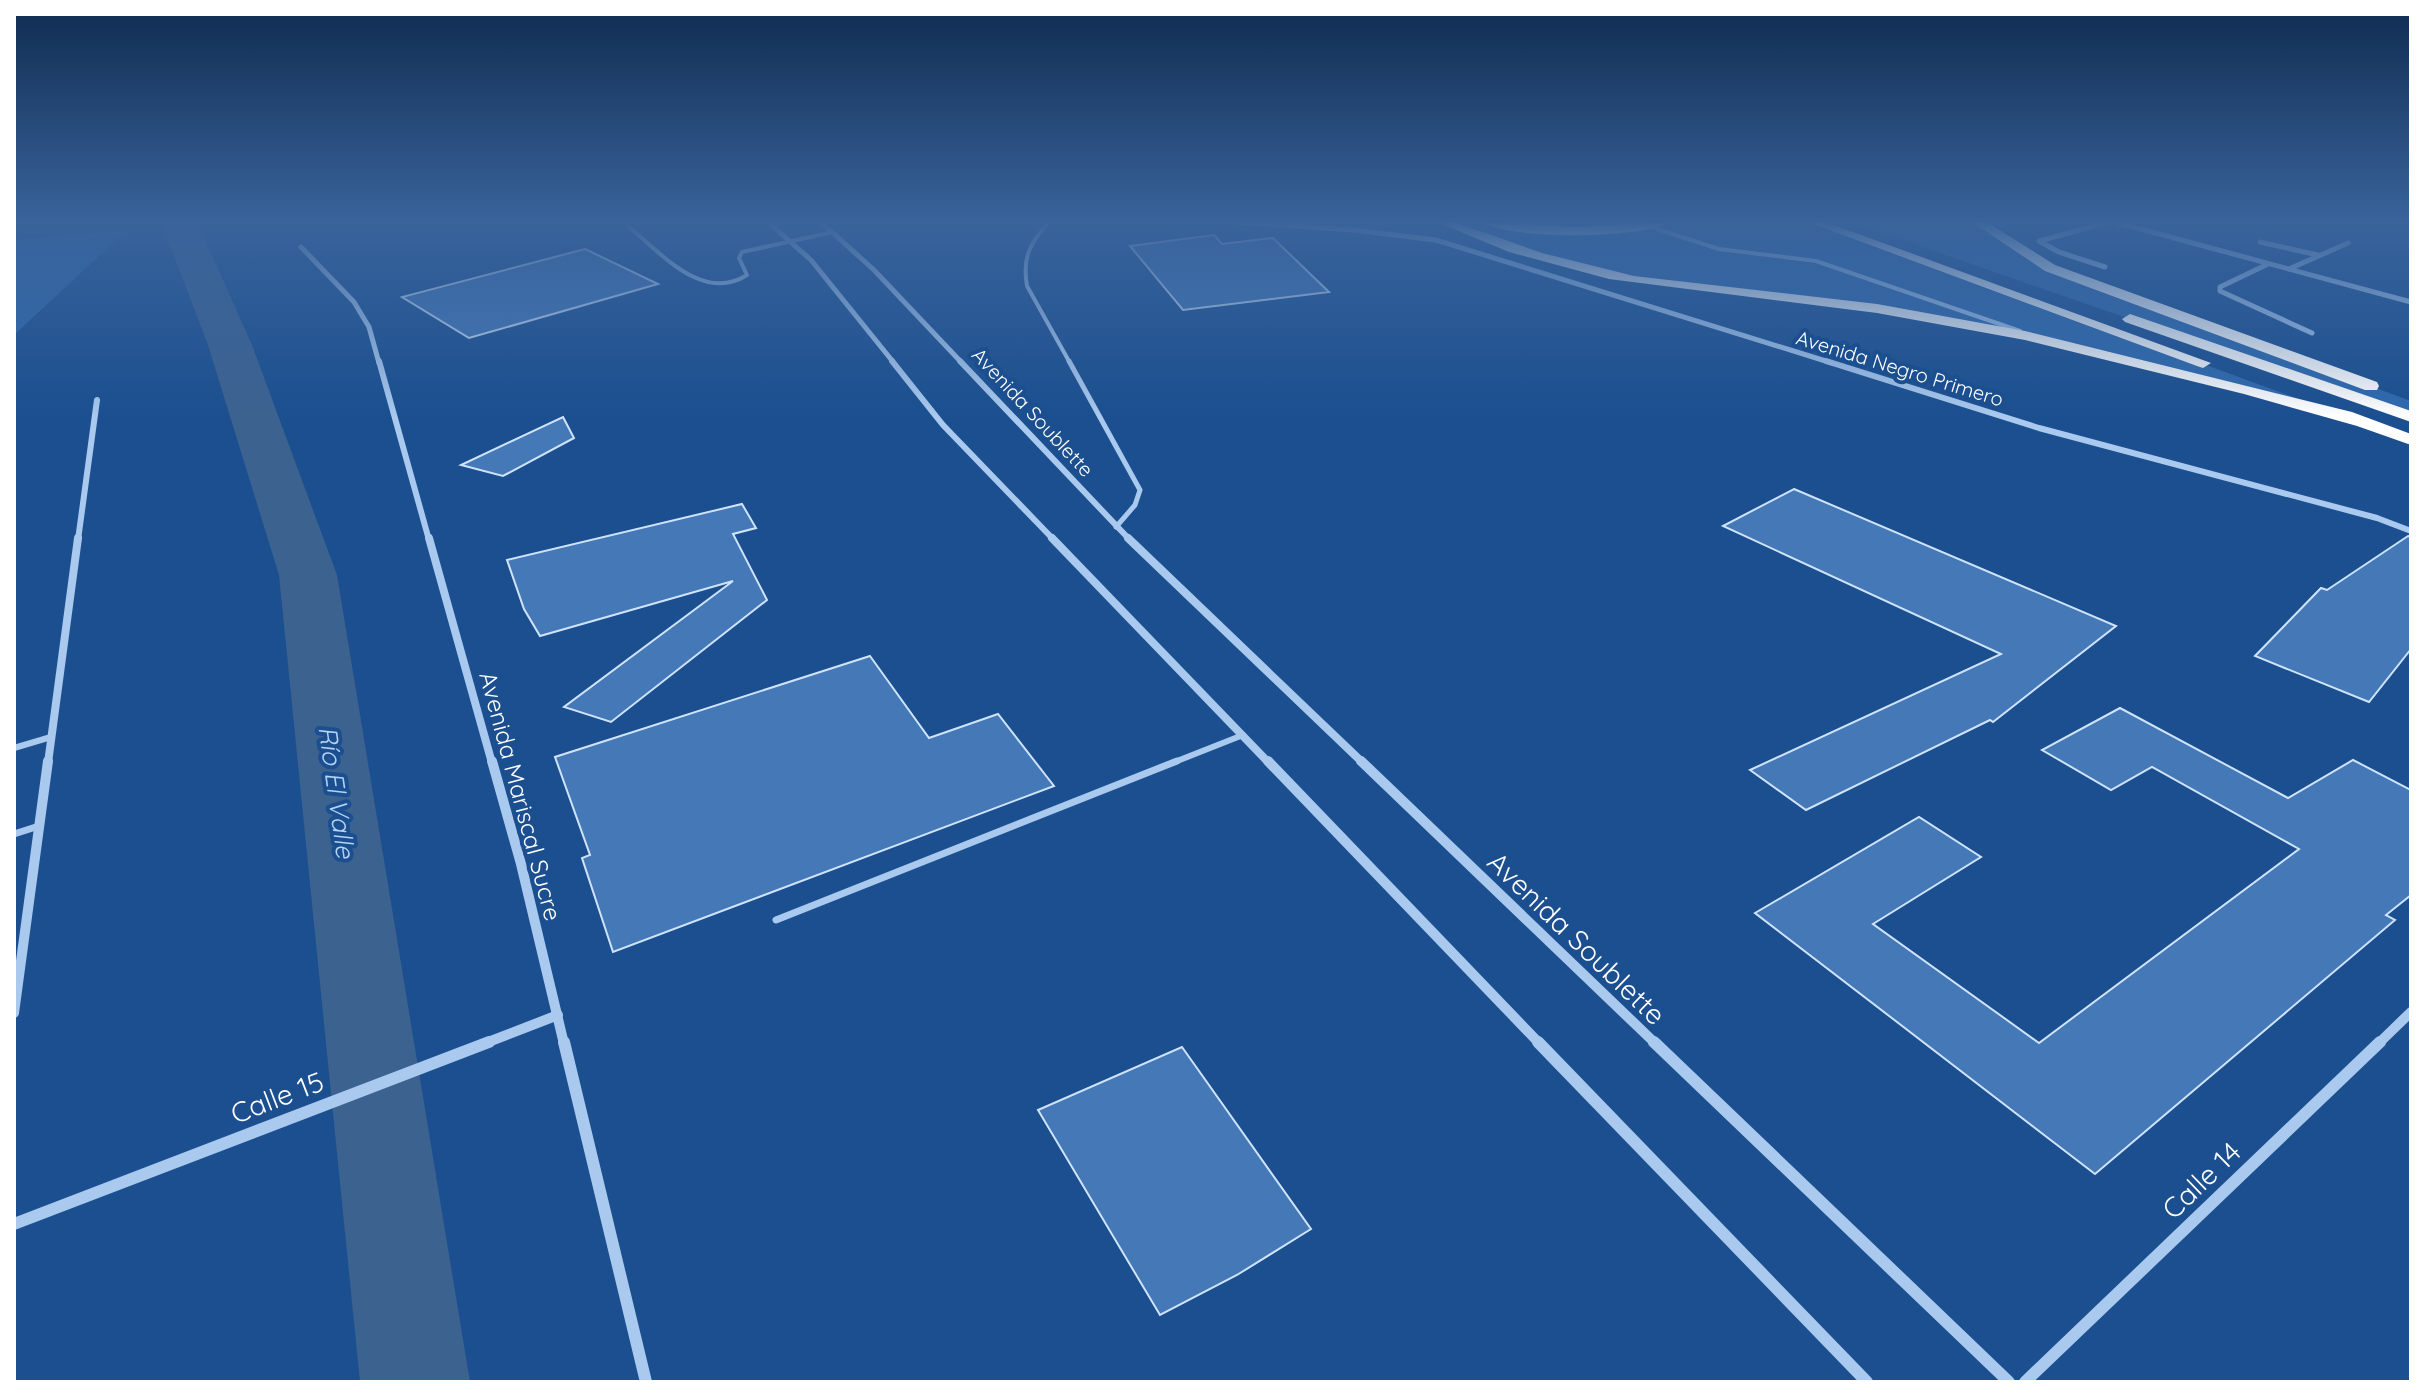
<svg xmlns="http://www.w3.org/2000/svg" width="2425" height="1396" font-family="Quicksand,sans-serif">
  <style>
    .green { fill: #2e69ad }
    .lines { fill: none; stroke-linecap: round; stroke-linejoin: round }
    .river { fill: #3c6290; fill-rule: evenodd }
    .building { fill: #4478b7; stroke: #cfe3fa; stroke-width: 2 }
    .lane-far3 { stroke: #a9c9ee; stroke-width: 4 }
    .lane-far2 { stroke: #a9c9ee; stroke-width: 5 }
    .lane-far1 { stroke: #a9c9ee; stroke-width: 6 }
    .lane { stroke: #a9c9ee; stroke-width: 7 }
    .street-far4 { stroke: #a9c9ee; stroke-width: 5 }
    .street-far3 { stroke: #a9c9ee; stroke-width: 6 }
    .street-far2 { stroke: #a9c9ee; stroke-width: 8 }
    .street-far1 { stroke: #a9c9ee; stroke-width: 10 }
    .street { stroke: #a9c9ee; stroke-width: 12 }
    .highway { fill: #fff; fill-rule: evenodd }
    .labels { text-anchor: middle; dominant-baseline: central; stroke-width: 8; stroke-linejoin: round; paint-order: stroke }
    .far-street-label { font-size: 20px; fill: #fff; stroke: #1b4f8f }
    .street-label { font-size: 24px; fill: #fff; stroke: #1b4f8f }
    .water-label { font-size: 26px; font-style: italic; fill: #b5d3f5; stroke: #1b4f8f }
    .near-street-label { font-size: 28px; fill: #fff; stroke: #1b4f8f }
  </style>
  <rect width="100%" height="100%" fill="#1b4f8f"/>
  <g class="green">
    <polygon points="1443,222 1814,222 2362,422 2255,392 1913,314 1634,280 1468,233"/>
    <polygon points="1851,222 1978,222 2050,268 2411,401 2411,417"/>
    <polygon points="126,231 14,335 14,240"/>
  </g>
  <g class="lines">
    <polygon class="river" points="161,222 197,222 252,345 337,575 470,1382 360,1382 279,575 208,345"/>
  </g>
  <g class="building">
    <polygon points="1214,235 1222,244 1273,238 1329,292 1183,310 1130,246"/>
    <polygon points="585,249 658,284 469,338 402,297"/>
    <polygon points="563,417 574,438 503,476 461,465"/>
    <polygon points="1794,489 2116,626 1993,722 1990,720 1806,810 1750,770 2001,654 1723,526"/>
    <polygon points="742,504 756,528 733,534 767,600 611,722 564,707 733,581 540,636 524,609 507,560"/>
    <polygon points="2408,536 2411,537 2411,649 2369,702 2255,656 2321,588 2327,590"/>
    <polygon points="870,656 929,738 998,714 1054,786 613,952 582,858 590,855 555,757"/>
    <polygon points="2120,708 2288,798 2353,760 2411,790 2411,895 2386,915 2395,920 2095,1174 1755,913 1919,817 1981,857 1873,924 2039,1043 2299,849 2152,767 2111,790 2042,750"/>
    <polygon points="1182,1047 1311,1229 1237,1275 1160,1315 1038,1110"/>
  </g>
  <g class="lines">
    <g class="lane-far3">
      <path d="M1049,222C1030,243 1022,257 1027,286L1070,363"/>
      <polyline points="1648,226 1719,249 1816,261 2020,331"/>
      <path d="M629,227C662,254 703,303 747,275L739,258L742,252L833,232"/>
    </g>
    <polyline class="lane-far2" points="1069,361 1140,490 1135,505 1116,527"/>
    <g class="lane-far1">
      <polyline points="14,748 51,737"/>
      <polyline points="1172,763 1243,735"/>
    </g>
    <g class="lane">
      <polyline points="14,834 39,826"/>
      <polyline points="776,920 1177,761"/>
    </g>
    <g class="street-far4">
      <polyline points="768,222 811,260 894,363"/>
      <polyline points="821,222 874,270 962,363"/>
      <polyline points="1237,222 1354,230 1436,240 1832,363"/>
      <polyline points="2115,222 2411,302"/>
      <polyline points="2260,242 2318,255"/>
      <polyline points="301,247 354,302 369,327 379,363"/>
      <polyline points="2268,264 2220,287 2220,291 2312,333"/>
      <polyline points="2105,267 2059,252 2039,241 2109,222"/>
      <polyline points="2289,269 2348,243"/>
    </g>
    <g class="street-far3">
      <polyline points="379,361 429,540"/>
      <polyline points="892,361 943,425 1054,540"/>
      <polyline points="960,361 1130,540"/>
      <polyline points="1826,361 2039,428 2377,518 2411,531"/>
      <polyline points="78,540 97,400"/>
    </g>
    <g class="street-far2">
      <polyline points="429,538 492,763"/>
      <polyline points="1052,538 1269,763"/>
      <polyline points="1128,538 1363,763"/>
      <polyline points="48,763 78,538"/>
    </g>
    <g class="street-far1">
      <polyline points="492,761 521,864 564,1044"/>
      <polyline points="1268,761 1540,1044"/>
      <polyline points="1361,761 1656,1044"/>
      <polyline points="14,1013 48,761"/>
      <polyline points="483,1044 558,1015"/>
      <polyline points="2378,1044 2411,1012"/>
    </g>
    <g class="street">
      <polyline points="564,1042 646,1382"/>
      <polyline points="1538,1042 1867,1382"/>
      <polyline points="1654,1042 2009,1382"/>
      <polyline points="14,1224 489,1042"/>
      <polyline points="2025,1382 2380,1042"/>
    </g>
    <g class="highway">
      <polygon points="1437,222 1454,222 1542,253 1634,276 1877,304 2025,331 2352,412 2411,434 2411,445 2357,426 2244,394 2025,340 1877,313 1609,279 1509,252"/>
      <path d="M1483,222L1576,227L1670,222C1646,239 1506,240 1483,222Z"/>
      <polygon points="1808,222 1826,222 2211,363 2203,368 2197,366"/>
      <polygon points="1972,222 1987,222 2055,265 2377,382 2379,386 2377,390 2365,390 2045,271"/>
      <polygon points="2130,314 2411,411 2411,422 2125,322 2122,319"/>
    </g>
  </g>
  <linearGradient id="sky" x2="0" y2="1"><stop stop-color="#0f2b4f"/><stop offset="0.53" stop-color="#39639b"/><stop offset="1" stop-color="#39639b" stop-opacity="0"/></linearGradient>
  <rect width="2425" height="417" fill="url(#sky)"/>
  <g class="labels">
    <g class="far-street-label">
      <text transform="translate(1900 368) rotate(17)">Avenida Negro Primero</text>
      <text transform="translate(1033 412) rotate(47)">Avenida Soublette</text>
    </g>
    <g class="street-label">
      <text transform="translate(521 796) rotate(75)">Avenida Mariscal Sucre</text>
    </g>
    <g class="water-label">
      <text transform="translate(337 792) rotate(82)">Río El Valle</text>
    </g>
    <g class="near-street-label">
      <text transform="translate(1577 938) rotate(44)">Avenida Soublette</text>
      <text transform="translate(277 1097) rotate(-21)">Calle 15</text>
      <text transform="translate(2201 1180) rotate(-44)">Calle 14</text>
    </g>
  </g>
  <rect width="2425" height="1396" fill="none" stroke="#ffffff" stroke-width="32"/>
</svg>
